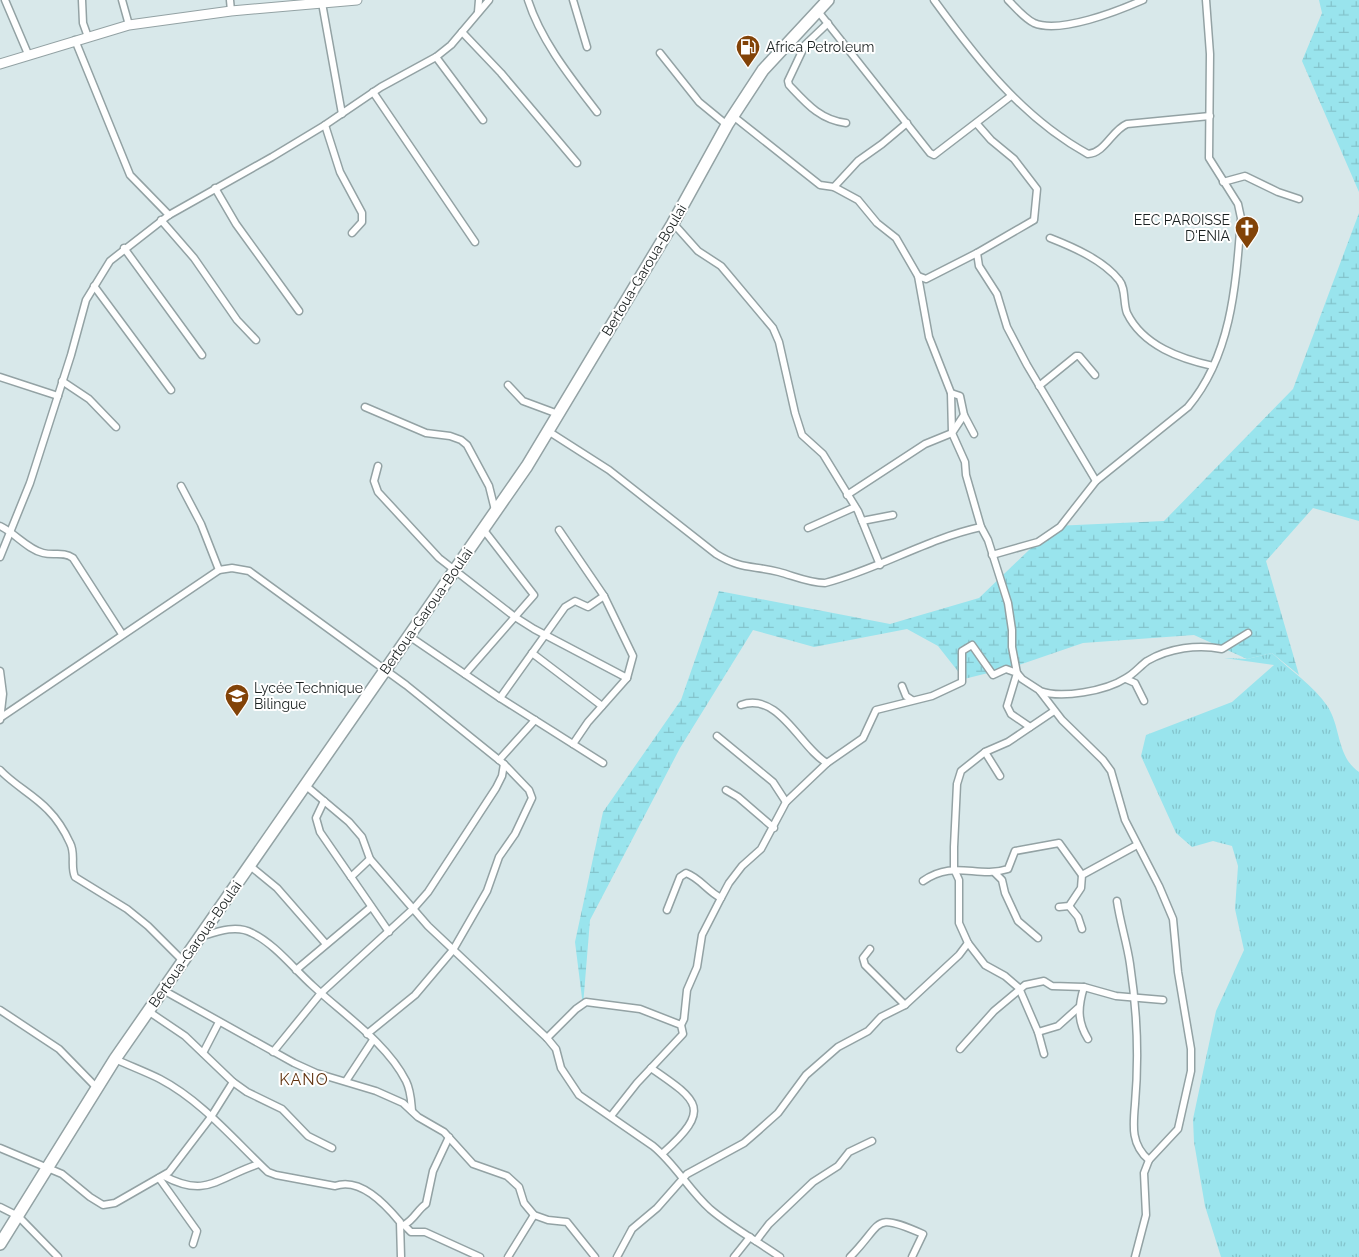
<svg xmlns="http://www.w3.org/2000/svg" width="1359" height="1257" font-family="Raleway,sans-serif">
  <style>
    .grass { fill: url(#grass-tufts) }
    .wetland { fill: url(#wetland-marsh) }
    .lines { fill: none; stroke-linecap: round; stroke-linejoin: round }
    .street-casing { stroke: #93a2a4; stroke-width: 9 }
    .secondary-casing { stroke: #93a2a4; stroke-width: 11 }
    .highway-casing { stroke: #93a2a4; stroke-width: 14 }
    .street { stroke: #fff; stroke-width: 6 }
    .secondary { stroke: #fff; stroke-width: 9 }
    .highway { stroke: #fff; stroke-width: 11 }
    .labels { text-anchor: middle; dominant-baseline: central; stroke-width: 4; stroke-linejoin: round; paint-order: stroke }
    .poi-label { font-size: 14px; fill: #1b2121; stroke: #fff; text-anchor: start }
    .street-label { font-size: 14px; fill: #1b2121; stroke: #fff }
    .quarter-label { font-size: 16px; letter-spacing: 1px; fill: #623511; stroke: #fff }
  </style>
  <defs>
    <pattern id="grass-tufts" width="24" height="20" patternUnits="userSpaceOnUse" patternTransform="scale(1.25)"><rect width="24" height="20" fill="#99e4ed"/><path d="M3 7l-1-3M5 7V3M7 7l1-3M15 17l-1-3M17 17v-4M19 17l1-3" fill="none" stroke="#83c3cb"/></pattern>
    <pattern id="wetland-marsh" width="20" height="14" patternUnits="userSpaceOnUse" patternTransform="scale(1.25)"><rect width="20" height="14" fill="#99e4ed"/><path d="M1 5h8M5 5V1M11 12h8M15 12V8" fill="none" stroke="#83c3cb"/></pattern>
  </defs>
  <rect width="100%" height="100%" fill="#d8e8ea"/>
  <path class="grass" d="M1272,653C1291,671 1313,685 1328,707C1341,728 1337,757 1359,772V1257H1221L1205,1206L1194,1142L1193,1119L1216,1011L1244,950L1235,909L1238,866L1232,846L1213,841L1192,847L1176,833L1141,756L1146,735L1232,702L1274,665L1224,658L1247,659Z"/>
  <g class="wetland">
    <polygon points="1319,0 1359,0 1359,192 1302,61 1322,13"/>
    <polygon points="1359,213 1359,521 1313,508 1266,561 1299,675 1272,653 1247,659 1194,635 1083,643 1016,666 964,679 938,646 907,629 814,647 753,630 680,748 590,920 583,1006 575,942 603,812 681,700 719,591 890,624 979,598 1054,526 1164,521 1293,389"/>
  </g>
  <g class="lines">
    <defs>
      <g id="street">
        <polyline points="5,0 28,54"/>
        <polyline points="82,0 83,23 88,37"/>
        <polyline points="122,0 129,25"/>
        <polyline points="230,0 231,11"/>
        <path d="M528,0C541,41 571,78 597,112"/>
        <polyline points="573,0 587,47"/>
        <path d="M934,0C977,59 1022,118 1088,154C1105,153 1112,130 1127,124L1210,116"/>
        <path d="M1008,0C1016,8 1024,18 1034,23C1060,34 1118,11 1143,0"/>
        <polyline points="322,3 342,114"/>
        <polyline points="817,10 930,153 934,155 1011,96"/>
        <polyline points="478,12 479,0"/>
        <path d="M828,23L805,45L788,81L789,85C806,103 820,120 846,123"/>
        <polyline points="462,32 501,73 577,163"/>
        <polyline points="75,40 130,175 169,215"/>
        <polyline points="660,53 699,102 727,125"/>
        <polyline points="436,57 483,120"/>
        <polyline points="373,92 475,242"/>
        <polyline points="733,116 820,185 834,187 858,200 877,223 896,238 918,276 929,337 951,393 952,433 965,462 966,475 981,527 988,540 1008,603 1012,630 1012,647 1017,673 1022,679 1039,690 1062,720 1103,760 1111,771 1125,820 1159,886 1173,919 1178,972 1191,1049 1191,1071 1178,1129 1149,1160 1144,1173 1146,1215 1135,1257"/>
        <polyline points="977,124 991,140 1014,159 1037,189 1034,220 977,253"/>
        <polyline points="325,125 340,172 362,213 362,222 352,233"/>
        <polyline points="1223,182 1245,176 1278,192 1299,199"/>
        <polyline points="834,187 858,161 882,144 907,123"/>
        <polyline points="215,188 236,224 299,311"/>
        <polyline points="161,220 194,258 237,320 256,340"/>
        <polyline points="673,223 698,251 721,266 773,328 779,342 795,413 802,435 823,454 858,511 880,565"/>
        <path d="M1050,238C1073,247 1103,260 1119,280C1126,288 1123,303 1127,313C1143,346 1181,359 1213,366"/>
        <polyline points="124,248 202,355"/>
        <polyline points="918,276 926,279 977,253 979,266 997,294 1007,327 1027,365 1096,481"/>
        <polyline points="94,286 171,390"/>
        <polyline points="0,377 58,396"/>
        <polyline points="62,381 89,399 116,427"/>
        <polyline points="508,385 523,401 558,414"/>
        <polyline points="1039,386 1076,356 1079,356 1095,375"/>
        <polyline points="951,393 960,396 964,415 974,434"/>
        <polyline points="365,407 426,433 450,436 461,440 467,445 489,486 495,510"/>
        <path d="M548,431L609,470L716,554C742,570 752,565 779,572C794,576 809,583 825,583C879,569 926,539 981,527"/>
        <polyline points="378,466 374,481 378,492 439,558 515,617 534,629 627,678"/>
        <polyline points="181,486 201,524 219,570"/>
        <polyline points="847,495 925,444 952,433 964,415"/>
        <polyline points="862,521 893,515"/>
        <path d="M0,526C15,533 27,549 43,553C54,556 63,551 73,558L122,634"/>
        <polyline points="808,528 855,507"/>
        <polyline points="559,530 604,596 633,656 627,678 588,722 573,744"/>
        <path d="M992,555L1038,542L1060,527L1096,481L1188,407C1232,355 1236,283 1241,218L1238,204L1209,158L1210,54L1206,0"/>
        <polyline points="0,557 30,483 71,355 86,300 110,261 169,215 272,157 325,125 381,87 436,57 451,45 489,0"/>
        <polyline points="409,636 500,698 603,763"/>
        <polyline points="532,653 602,706"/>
        <polyline points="0,671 3,694 0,720"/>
        <polyline points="465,674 534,595 483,529"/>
        <polyline points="1126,679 1135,683 1144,701"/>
        <polyline points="902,686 906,696 912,700"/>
        <path d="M1040,691C1061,699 1106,691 1126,678C1134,674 1140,666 1147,661C1169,648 1198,644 1222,649L1248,633"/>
        <polyline points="500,698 565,607 575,601 588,607 604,596"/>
        <path d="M741,705C779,691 801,749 827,763"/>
        <polyline points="0,718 219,570 232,568 249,571 406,685 504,764 529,790 532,798 515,834 499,857 487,891 453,950 415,995 367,1034"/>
        <polyline points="717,736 773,782 786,802"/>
        <polyline points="985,752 1000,776"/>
        <polyline points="499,760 535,720"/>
        <path d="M0,770C14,785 34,795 48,810C57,819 65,832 70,843C76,854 70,866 75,877L127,909L148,926L183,961"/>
        <path d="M305,785L349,822L362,837L370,859L428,926L547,1038L556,1049L561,1068L579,1095L653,1146C675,1164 689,1190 710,1209C731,1227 757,1241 780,1257"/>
        <polyline points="726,790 738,797 774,828"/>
        <polyline points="324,801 316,818 320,832 389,932"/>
        <polyline points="249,865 277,888 326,944"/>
        <polyline points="995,873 1002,880 1005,893 1018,921 1038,938"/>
        <polyline points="351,877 370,859"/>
        <path d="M923,881C954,859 977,879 1008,869L1015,851L1059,843L1082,875"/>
        <polyline points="721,898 729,883 742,866 761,849 786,802 827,763 863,738 876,710 932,696 962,682 962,651 972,645 993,675 1006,669 1017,673 1007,706 1011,714 1030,727"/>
        <path d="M1117,901C1120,922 1127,943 1130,964C1137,1010 1139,1058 1135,1104C1133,1126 1131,1145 1149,1160"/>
        <polyline points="1069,906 1078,917 1082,929"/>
        <polyline points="1059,907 1069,906 1081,888 1082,875 1137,845"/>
        <path d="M667,910L680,877L686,873C700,878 707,891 721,898L702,935L697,967L687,990L684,1019L681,1025"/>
        <path d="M200,937C216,932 236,924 252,933C275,944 294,969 313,986C343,1014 387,1043 406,1081C411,1091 411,1100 412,1111"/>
        <polyline points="870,949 863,958 865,965 905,1005"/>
        <polyline points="296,970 371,907"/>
        <path d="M1084,987C1078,1007 1077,1021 1088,1039"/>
        <polyline points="163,990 294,1063 316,1073 376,1091 403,1103 418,1117 444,1132 473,1164 507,1176 519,1187 524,1203 534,1215 548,1220 567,1222 595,1257"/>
        <polyline points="0,1010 59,1049 97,1088"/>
        <polyline points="148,1011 185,1036 233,1082 247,1092 282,1109 308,1136 332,1148"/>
        <polyline points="1038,1032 1058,1026 1078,1008"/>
        <polyline points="547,1038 576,1009 586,1002 640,1009 681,1025 683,1034 637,1083 611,1116"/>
        <polyline points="960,1049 994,1011 1025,985 1044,981 1052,986 1084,987 1116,996 1163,1000"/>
        <polyline points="273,1052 321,993 414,908 428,892 496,788 502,776 504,764"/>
        <polyline points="203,1053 219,1022"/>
        <polyline points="1044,1054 1038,1032 1019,988 1005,976 985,965 968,943 959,923 959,880 954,869 954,847 957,784 961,771 985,752 1008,742 1054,711"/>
        <path d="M115,1059C130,1066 146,1072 160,1079C202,1101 234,1140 268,1172L276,1175L335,1186C360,1177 385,1204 400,1222L401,1257"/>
        <path d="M651,1068C699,1101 712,1109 663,1153"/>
        <polyline points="346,1081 373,1040"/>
        <path d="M449,1137L433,1171L426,1204C417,1210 415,1219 404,1225L411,1232H425L480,1257"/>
        <polyline points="0,1148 62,1174 90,1197 103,1205 115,1203 169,1172 211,1117 233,1082"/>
        <path d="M164,1176C207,1199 218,1177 259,1164"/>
        <polyline points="159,1178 197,1231 193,1244"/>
        <polyline points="0,1207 18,1216 58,1257"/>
        <polyline points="756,1241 769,1224 813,1182 838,1166 849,1152 872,1141"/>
        <polyline points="508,1257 534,1215"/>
        <polyline points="617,1257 632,1229 657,1208 687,1174 744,1143 759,1130 778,1113 806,1075 838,1047 868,1031 881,1017 905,1005 959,955 968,943"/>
        <polyline points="734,1257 750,1237"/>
        <path d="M850,1257C884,1223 871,1211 923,1234L912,1257"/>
      </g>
      <polyline id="secondary" points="0,64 129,25 231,11 357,0"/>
      <polyline id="highway" points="0,1244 115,1059 527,466 673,223 727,125 763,70 828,0"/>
    </defs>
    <use href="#street" class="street-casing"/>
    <use href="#secondary" class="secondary-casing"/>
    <use href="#highway" class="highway-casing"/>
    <use href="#street" class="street"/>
    <use href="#secondary" class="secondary"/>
    <use href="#highway" class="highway"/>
  </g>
  <defs>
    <symbol id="fuel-pin" viewBox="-11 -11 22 30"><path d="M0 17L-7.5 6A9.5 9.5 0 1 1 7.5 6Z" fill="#824308" stroke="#fff"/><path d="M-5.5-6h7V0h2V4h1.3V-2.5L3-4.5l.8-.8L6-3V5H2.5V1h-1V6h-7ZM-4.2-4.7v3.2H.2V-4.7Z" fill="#fff"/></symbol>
    <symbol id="church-pin" viewBox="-11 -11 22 30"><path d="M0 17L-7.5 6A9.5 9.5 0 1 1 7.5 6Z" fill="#824308" stroke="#fff"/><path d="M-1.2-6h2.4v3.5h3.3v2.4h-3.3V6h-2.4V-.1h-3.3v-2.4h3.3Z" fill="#fff"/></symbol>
    <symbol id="school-pin" viewBox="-11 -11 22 30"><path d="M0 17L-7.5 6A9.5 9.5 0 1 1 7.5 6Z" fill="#824308" stroke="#fff"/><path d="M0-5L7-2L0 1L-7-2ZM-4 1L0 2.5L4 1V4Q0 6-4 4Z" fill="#fff"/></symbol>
  </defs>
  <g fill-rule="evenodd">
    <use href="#fuel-pin" x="734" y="33" width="28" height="38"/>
    <use href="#church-pin" x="1233" y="214" width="28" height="38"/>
    <use href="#school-pin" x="223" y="682" width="28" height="38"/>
  </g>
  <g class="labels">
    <g class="poi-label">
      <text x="766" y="47">Africa Petroleum</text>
      <text x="1230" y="220" text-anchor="end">EEC PAROISSE<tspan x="1230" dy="16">D'ENIA</tspan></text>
      <text x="254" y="688">Lycée Technique<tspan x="254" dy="16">Bilingue</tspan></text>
    </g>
    <g class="street-label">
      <text transform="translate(644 270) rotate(-59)">Bertoua-Garoua-Boulai</text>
      <text transform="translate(426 611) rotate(-55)">Bertoua-Garoua-Boulai</text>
      <text transform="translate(195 944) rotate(-55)">Bertoua-Garoua-Boulai</text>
    </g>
    <g class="quarter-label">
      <text x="304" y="1079">KANO</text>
    </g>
  </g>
</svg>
